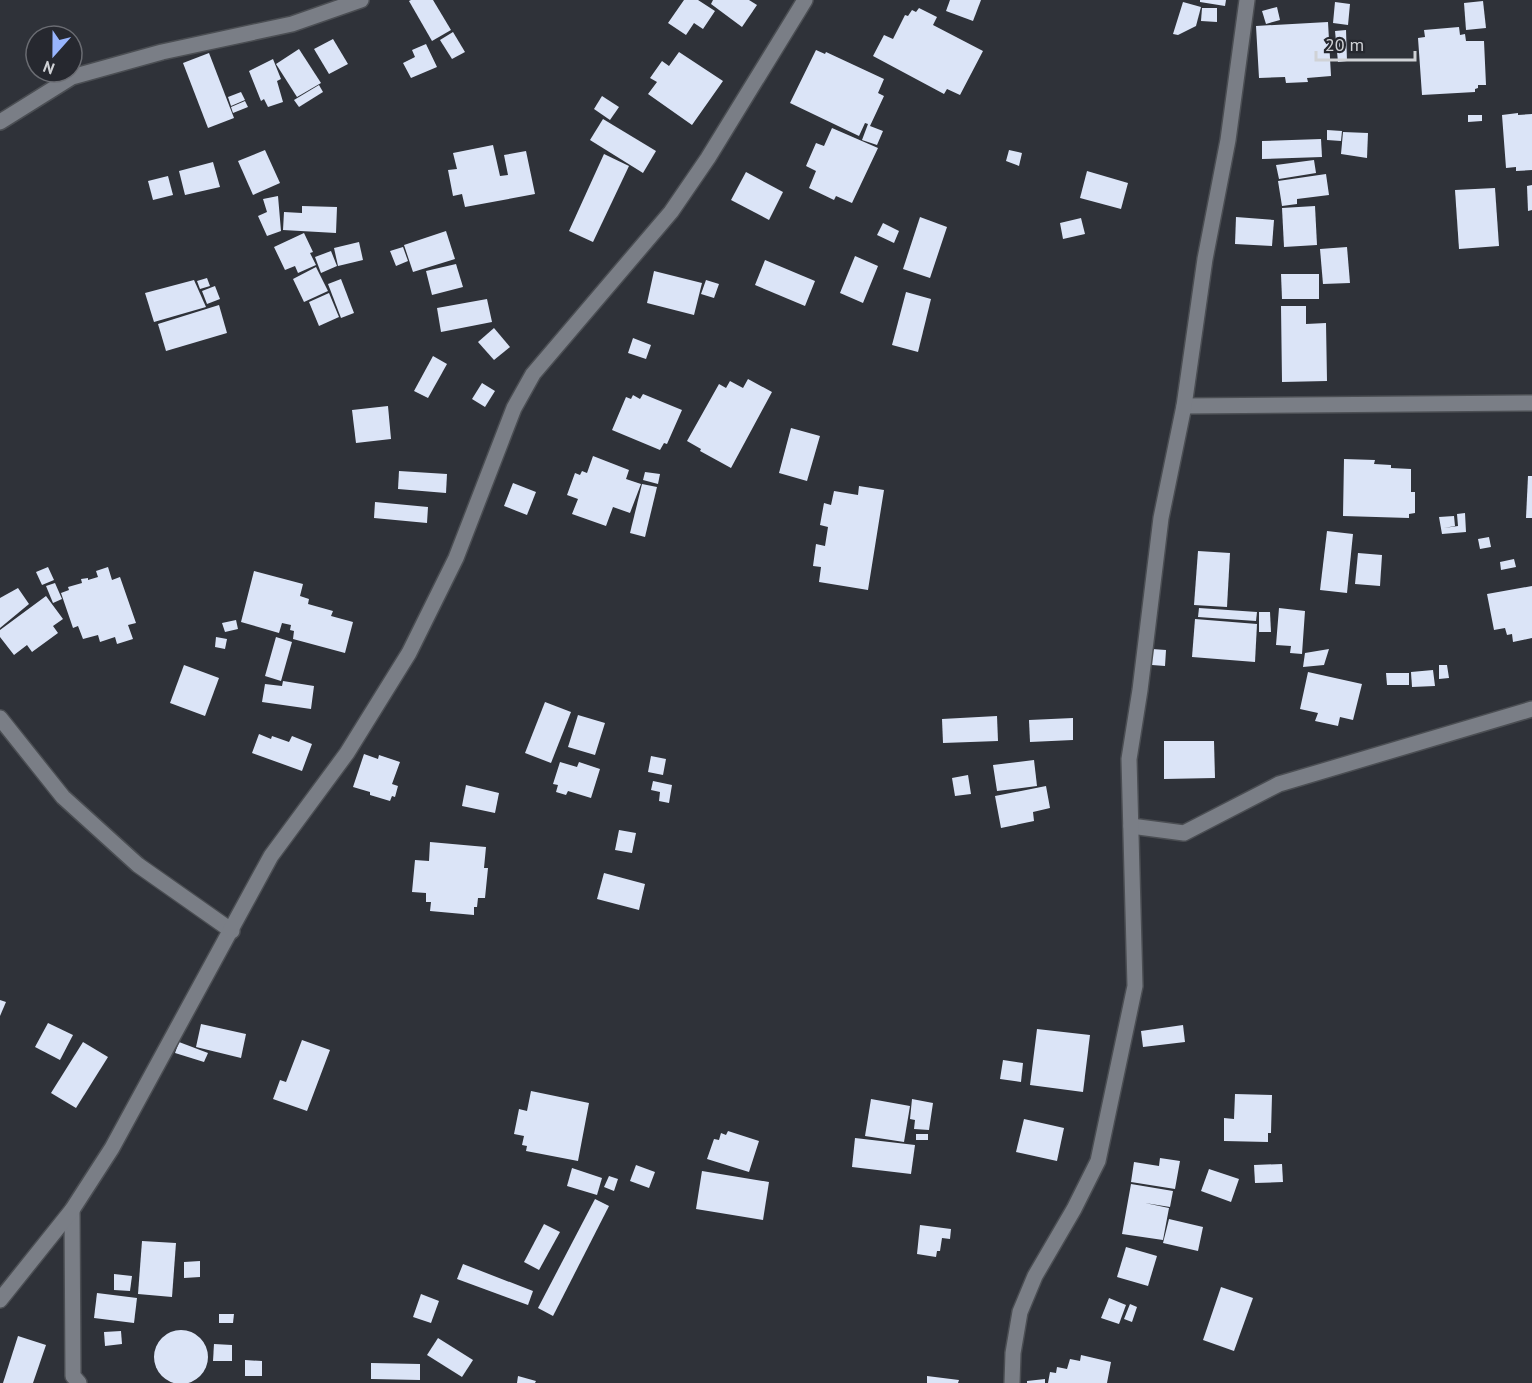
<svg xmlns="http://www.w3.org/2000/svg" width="1532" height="1383" font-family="'PT Sans',sans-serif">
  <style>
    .building { fill: #dbe4f7 }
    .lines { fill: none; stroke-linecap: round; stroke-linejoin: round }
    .minor-casing { stroke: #4b4e53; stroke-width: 18 }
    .minor { stroke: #7a7e86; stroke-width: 15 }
  </style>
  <rect width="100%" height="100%" fill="#2f3239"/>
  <g class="building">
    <polygon points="411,0 433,0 451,30 432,41 409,1"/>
    <polygon points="684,0 698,0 715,11 703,29 694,23 686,35 668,23"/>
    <polygon points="713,0 749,0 757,5 742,27 711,4"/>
    <polygon points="950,0 981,0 973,21 946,11"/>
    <polygon points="1200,0 1226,0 1225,6 1200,2"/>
    <polygon points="1483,1 1486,28 1466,30 1464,3"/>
    <polygon points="1183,2 1201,7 1196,26 1178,35 1173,34"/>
    <polygon points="1335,2 1350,4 1348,25 1333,23"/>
    <polygon points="1277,7 1280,20 1266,24 1262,11"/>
    <polygon points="919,8 937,17 933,25 983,51 960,95 947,89 944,94 873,56 884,35 893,39 905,15 908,16 912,10 916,12"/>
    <polygon points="1202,8 1217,8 1217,22 1201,21"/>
    <polygon points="1328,22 1331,76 1307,78 1308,82 1286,83 1285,77 1259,78 1256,26"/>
    <polygon points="1459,27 1460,35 1465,34 1466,41 1484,41 1486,85 1478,85 1478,88 1475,89 1475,92 1422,95 1418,38 1425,37 1424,30"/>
    <polygon points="1346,30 1347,61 1338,62 1335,31"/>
    <polygon points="453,32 465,52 452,59 440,40"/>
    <polygon points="333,39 348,64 329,74 314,49"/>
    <polygon points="426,44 437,67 411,78 403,63 415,57 412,50"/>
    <polygon points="299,49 321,83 297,97 276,64"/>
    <polygon points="816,50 825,54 826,52 884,79 878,93 884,96 870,126 883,131 877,145 862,140 868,124 865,123 859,136 790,103"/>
    <polygon points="679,52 723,81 692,125 648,94 657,82 650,78 662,61 669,66"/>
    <polygon points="209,53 234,118 208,128 183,63"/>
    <polygon points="273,59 281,79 277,81 283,102 268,107 264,99 261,101 249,71"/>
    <polygon points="319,85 323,92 299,107 294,100"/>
    <polygon points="241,92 245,100 231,106 228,97"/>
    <polygon points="602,96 619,107 610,120 594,109"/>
    <polygon points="245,101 248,107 233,113 231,107"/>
    <polygon points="1518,113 1518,115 1532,114 1532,170 1516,171 1516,167 1506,168 1502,115"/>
    <polygon points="1468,115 1482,115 1482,121 1468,122"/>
    <polygon points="603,119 656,151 643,173 590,140"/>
    <polygon points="832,128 878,148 852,203 836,196 834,200 809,188 816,171 806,166 816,143 824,146"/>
    <polygon points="1327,130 1342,131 1341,141 1327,140"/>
    <polygon points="1343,132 1368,133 1367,158 1341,154"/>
    <polygon points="1321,139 1322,157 1262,159 1262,141"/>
    <polygon points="493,145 500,176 508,175 504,155 526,151 535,194 465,207 462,194 453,196 448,170 457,169 453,153"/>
    <polygon points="265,150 280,183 253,195 238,161"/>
    <polygon points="1009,150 1022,153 1019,166 1006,161"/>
    <polygon points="604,154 629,166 593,242 569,231"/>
    <polygon points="1314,160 1316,173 1279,179 1276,165"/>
    <polygon points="213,162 220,187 185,195 179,171"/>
    <polygon points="1087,171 1128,183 1121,209 1080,198"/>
    <polygon points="746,172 783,192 769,220 731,200"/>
    <polygon points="1326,174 1329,195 1297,199 1297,204 1282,206 1278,181"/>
    <polygon points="168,176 173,195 153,200 148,181"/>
    <polygon points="1532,185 1532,210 1528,211 1527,186"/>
    <polygon points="1495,188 1499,246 1459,249 1455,190"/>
    <polygon points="278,196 281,231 267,236 258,216 267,212 263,199"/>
    <polygon points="302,206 337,207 336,233 283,230 284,212 302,213"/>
    <polygon points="1315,206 1317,245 1284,247 1282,208"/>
    <polygon points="920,217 947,227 930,278 903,269"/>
    <polygon points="1236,217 1274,220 1272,246 1235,244"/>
    <polygon points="1081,218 1085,234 1063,239 1060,223"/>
    <polygon points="883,223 899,231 894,243 877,235"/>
    <polygon points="446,231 455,259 413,272 404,245"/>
    <polygon points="304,233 313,252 310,253 316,265 298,273 295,266 285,270 274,247"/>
    <polygon points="359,242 363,260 338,266 334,248"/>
    <polygon points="403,247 408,261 396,266 390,251"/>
    <polygon points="1347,247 1350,283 1323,284 1320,249"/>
    <polygon points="331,251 337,266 321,273 315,257"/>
    <polygon points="855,256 878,266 863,303 840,293"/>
    <polygon points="765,260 815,281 805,306 755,285"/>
    <polygon points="456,264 463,287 432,295 426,271"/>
    <polygon points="316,267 328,291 304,302 293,279"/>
    <polygon points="654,271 702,283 694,315 647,303"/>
    <polygon points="1281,274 1319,274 1319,299 1282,299"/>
    <polygon points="207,278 210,286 200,289 197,281"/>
    <polygon points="341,279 354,313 341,318 328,284"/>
    <polygon points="194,280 206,307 154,322 145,293"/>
    <polygon points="706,280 719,284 714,298 701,294"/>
    <polygon points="215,286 220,299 207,304 202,291"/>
    <polygon points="906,292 931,299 918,352 892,345"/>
    <polygon points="329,293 339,317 319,326 309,302"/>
    <polygon points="487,299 492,322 441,332 437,308"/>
    <polygon points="219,305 227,333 166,351 158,324"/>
    <polygon points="1281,306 1306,306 1306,324 1326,323 1327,381 1282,382"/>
    <polygon points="494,328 510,347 494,360 478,342"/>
    <polygon points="633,338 651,345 646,359 628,353"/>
    <polygon points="433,356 447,364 428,398 414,391"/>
    <polygon points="748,379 772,392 731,468 700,451 701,449 687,441 719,384 726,388 730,381 743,388"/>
    <polygon points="482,383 495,391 485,407 472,399"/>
    <polygon points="643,394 682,410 667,444 664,443 660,450 612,430 626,397 631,399 633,395 640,399"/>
    <polygon points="388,406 391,439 356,443 352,410"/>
    <polygon points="791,428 820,436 807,481 779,473"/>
    <polygon points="593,456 629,470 626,479 641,484 630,513 613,507 606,526 572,514 578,499 567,495 575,473 580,475 582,471 587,473"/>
    <polygon points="1344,459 1375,460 1374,464 1391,465 1391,468 1411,469 1411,492 1415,492 1415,513 1409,514 1409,518 1343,516"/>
    <polygon points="399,471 447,474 446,493 398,489"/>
    <polygon points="645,472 660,474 658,484 643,480"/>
    <polygon points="1528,476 1532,476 1532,518 1526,518"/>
    <polygon points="513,483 536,492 527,515 504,506"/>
    <polygon points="642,484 657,487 645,537 630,533"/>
    <polygon points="859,486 884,490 868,590 819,582 821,567 813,566 816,544 825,546 828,527 820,525 824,503 831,505 834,491 858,495"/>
    <polygon points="375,502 428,507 427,523 374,518"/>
    <polygon points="1465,513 1466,532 1442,534 1439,517 1454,516 1455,526 1444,528 1458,526 1457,514"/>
    <polygon points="1327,531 1353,534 1347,593 1320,590"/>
    <polygon points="1489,537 1491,547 1480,549 1478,539"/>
    <polygon points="1198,551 1230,553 1227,607 1194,605"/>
    <polygon points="1358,553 1382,555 1380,586 1355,584"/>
    <polygon points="1514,559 1516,567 1501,570 1500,562"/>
    <polygon points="48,567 54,580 42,585 36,572"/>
    <polygon points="108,567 112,580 120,577 136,623 128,625 133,639 117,644 115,637 100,642 98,635 83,639 78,626 73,628 61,593 69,590 68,587 82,583 81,579 88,578 88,580 98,577 96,571"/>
    <polygon points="254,571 303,584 300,596 309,599 308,604 333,611 331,616 353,622 345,653 293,639 294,631 290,630 291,625 282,623 279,633 241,622"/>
    <polygon points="55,583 62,599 53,603 46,586"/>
    <polygon points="1532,586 1532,638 1513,642 1512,634 1507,635 1505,628 1494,630 1487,594"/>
    <polygon points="18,588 29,604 0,628 0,598"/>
    <polygon points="46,596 63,619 53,626 58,633 32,652 27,645 14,655 0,637 0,630"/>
    <polygon points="1199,608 1257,612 1256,621 1198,617"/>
    <polygon points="1279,608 1305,611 1302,654 1290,653 1291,646 1276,645"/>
    <polygon points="1259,612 1270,612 1271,632 1259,632"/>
    <polygon points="1195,619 1257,624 1255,662 1192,657"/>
    <polygon points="236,620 238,629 225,632 222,623"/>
    <polygon points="216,637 227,639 225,649 215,647"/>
    <polygon points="276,637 292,642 281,681 265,676"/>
    <polygon points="1152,649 1166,650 1165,666 1152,665"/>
    <polygon points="1329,649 1324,665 1303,667 1305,653"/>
    <polygon points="184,665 219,678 205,716 170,703"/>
    <polygon points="1439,665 1447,665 1449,678 1439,679"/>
    <polygon points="1433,670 1435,686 1412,687 1411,672"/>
    <polygon points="1308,672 1362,684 1353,720 1340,717 1338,726 1315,721 1318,713 1300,709"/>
    <polygon points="1386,673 1409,673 1409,685 1387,685"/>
    <polygon points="283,681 314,686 311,709 262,702 265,684 282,686"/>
    <polygon points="545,702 571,712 551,763 525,753"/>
    <polygon points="578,715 605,723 595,755 568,747"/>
    <polygon points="997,716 998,741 943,743 942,719"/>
    <polygon points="1073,718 1073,740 1030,742 1029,720"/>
    <polygon points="259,734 271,739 272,736 289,742 292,736 312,744 302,771 252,753"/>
    <polygon points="1164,741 1214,741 1215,778 1164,779"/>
    <polygon points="364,754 378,759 379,755 400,762 392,784 398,786 395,797 392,796 390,801 370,795 370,792 353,787"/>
    <polygon points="651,756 666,759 663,775 648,772"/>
    <polygon points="1034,760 1037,786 997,791 993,765"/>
    <polygon points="560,762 577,767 579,762 600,769 591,798 568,791 566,795 556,792 558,785 553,784"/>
    <polygon points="968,775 971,794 955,796 952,778"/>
    <polygon points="653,781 672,785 669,803 659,801 660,792 651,790"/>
    <polygon points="466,785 499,793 495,813 462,806"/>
    <polygon points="1046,786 1050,808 1033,812 1034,821 1001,828 995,796"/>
    <polygon points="619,830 636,833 632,853 615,850"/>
    <polygon points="430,842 486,847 484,868 488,868 485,898 478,898 477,907 474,907 474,915 430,911 431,902 426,902 426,893 412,892 415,860 429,861"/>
    <polygon points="604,873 645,884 639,910 597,899"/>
    <polygon points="0,1000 6,1002 0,1016"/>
    <polygon points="48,1023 73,1035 60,1060 35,1047"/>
    <polygon points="201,1024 246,1034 241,1058 196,1047"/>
    <polygon points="1183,1025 1185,1042 1143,1047 1141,1031"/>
    <polygon points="1037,1029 1090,1035 1083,1092 1030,1085"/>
    <polygon points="302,1040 330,1050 307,1111 273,1099 280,1080 286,1082"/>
    <polygon points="83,1042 108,1057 76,1108 51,1093"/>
    <polygon points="179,1042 208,1053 204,1062 175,1053"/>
    <polygon points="1003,1060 1023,1063 1021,1082 1000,1079"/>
    <polygon points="531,1091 589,1103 578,1161 526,1151 527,1146 522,1145 524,1136 514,1134 519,1109 527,1111"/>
    <polygon points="1235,1094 1272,1095 1271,1133 1268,1133 1268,1142 1224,1141 1224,1118 1234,1119"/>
    <polygon points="871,1099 910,1106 904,1142 865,1136"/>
    <polygon points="912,1099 933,1103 929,1130 914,1129 915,1120 910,1119"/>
    <polygon points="1024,1119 1064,1128 1057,1161 1016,1152"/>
    <polygon points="728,1131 759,1141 749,1172 707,1159 714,1139 719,1140 721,1133 726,1135"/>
    <rect x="916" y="1134" width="12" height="6"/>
    <polygon points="855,1138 915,1145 911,1174 852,1167"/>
    <polygon points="1160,1158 1180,1161 1175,1189 1131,1182 1134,1162 1159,1166"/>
    <polygon points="1282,1164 1283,1182 1255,1183 1254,1165"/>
    <polygon points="636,1165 655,1172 649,1188 630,1181"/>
    <polygon points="572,1168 602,1178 597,1195 567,1186"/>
    <polygon points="1209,1169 1239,1179 1231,1202 1201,1191"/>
    <polygon points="702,1171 769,1182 763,1220 696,1209"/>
    <polygon points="609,1176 618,1179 614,1191 604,1187"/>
    <polygon points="1131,1184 1173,1191 1170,1207 1145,1203 1169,1208 1163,1240 1122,1234"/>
    <polygon points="595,1199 609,1206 553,1316 538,1308"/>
    <polygon points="1169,1219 1203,1227 1198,1251 1163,1243"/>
    <polygon points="544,1224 560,1232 539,1270 524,1262"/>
    <polygon points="920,1225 951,1229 950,1239 942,1238 940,1251 937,1251 936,1257 917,1254"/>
    <polygon points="142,1241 176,1243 172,1297 138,1294"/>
    <polygon points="1126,1247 1157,1256 1148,1286 1117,1277"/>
    <polygon points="200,1261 200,1277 184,1278 184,1262"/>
    <polygon points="463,1264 533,1291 528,1305 457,1279"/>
    <polygon points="114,1274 132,1276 130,1291 114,1290"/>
    <polygon points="1221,1287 1253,1298 1234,1351 1203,1340"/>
    <polygon points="97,1293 137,1298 134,1323 94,1318"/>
    <polygon points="421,1294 439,1301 431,1323 413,1317"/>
    <polygon points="1109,1298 1126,1305 1119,1324 1101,1318"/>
    <polygon points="1130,1304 1137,1307 1132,1322 1124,1319"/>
    <polygon points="219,1314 234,1314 233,1323 219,1323"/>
    <circle cx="181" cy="1357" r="27"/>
    <polygon points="121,1331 122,1344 105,1346 104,1332"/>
    <polygon points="18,1336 46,1345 33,1383 3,1383"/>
    <polygon points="438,1338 473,1360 462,1377 427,1355"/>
    <polygon points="214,1344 232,1345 232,1361 213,1361"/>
    <polygon points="1081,1355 1111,1362 1107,1383 1048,1383 1050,1372 1056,1373 1057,1367 1067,1369 1070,1359 1080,1361"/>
    <polygon points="245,1360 262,1361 262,1376 245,1376"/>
    <polygon points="371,1363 420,1364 420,1380 371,1379"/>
    <polygon points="518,1376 536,1381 535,1383 517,1383"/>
    <polygon points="927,1376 959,1380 958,1383 927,1383"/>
    <polygon points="1045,1379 1045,1383 1027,1383 1027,1381"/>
  </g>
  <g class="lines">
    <defs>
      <g id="minor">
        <polyline points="0,122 72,77 162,52 292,24 361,0"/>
        <polyline points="1184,406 1532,403"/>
        <polyline points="0,718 63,797 138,865 232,931"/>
        <polyline points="1131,826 1184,833 1279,784 1532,709"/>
        <polyline points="72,1210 73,1376 79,1383"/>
        <polyline points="0,1300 72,1210 112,1148 271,856 347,753 409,653 456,558 514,408 533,374 671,212 708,158 805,0"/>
        <polyline points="1012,1383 1013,1353 1020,1312 1035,1276 1074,1209 1098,1161 1135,986 1129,759 1140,690 1161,518 1184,406 1205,259 1228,140 1247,0"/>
      </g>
    </defs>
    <use href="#minor" class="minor-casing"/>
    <use href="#minor" class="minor"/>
  </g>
  <g transform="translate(54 54) rotate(201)"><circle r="28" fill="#26282f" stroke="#6a6c72" stroke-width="1.5"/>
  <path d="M0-4.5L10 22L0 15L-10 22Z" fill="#98b5fd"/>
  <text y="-9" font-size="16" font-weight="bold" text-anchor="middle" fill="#d0d2d6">N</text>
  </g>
  <path d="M1316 51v9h99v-9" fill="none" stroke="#d0d2d6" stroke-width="3"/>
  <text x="1325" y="51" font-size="18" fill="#d0d2d6" stroke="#26282f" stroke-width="4.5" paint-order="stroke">20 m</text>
</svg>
